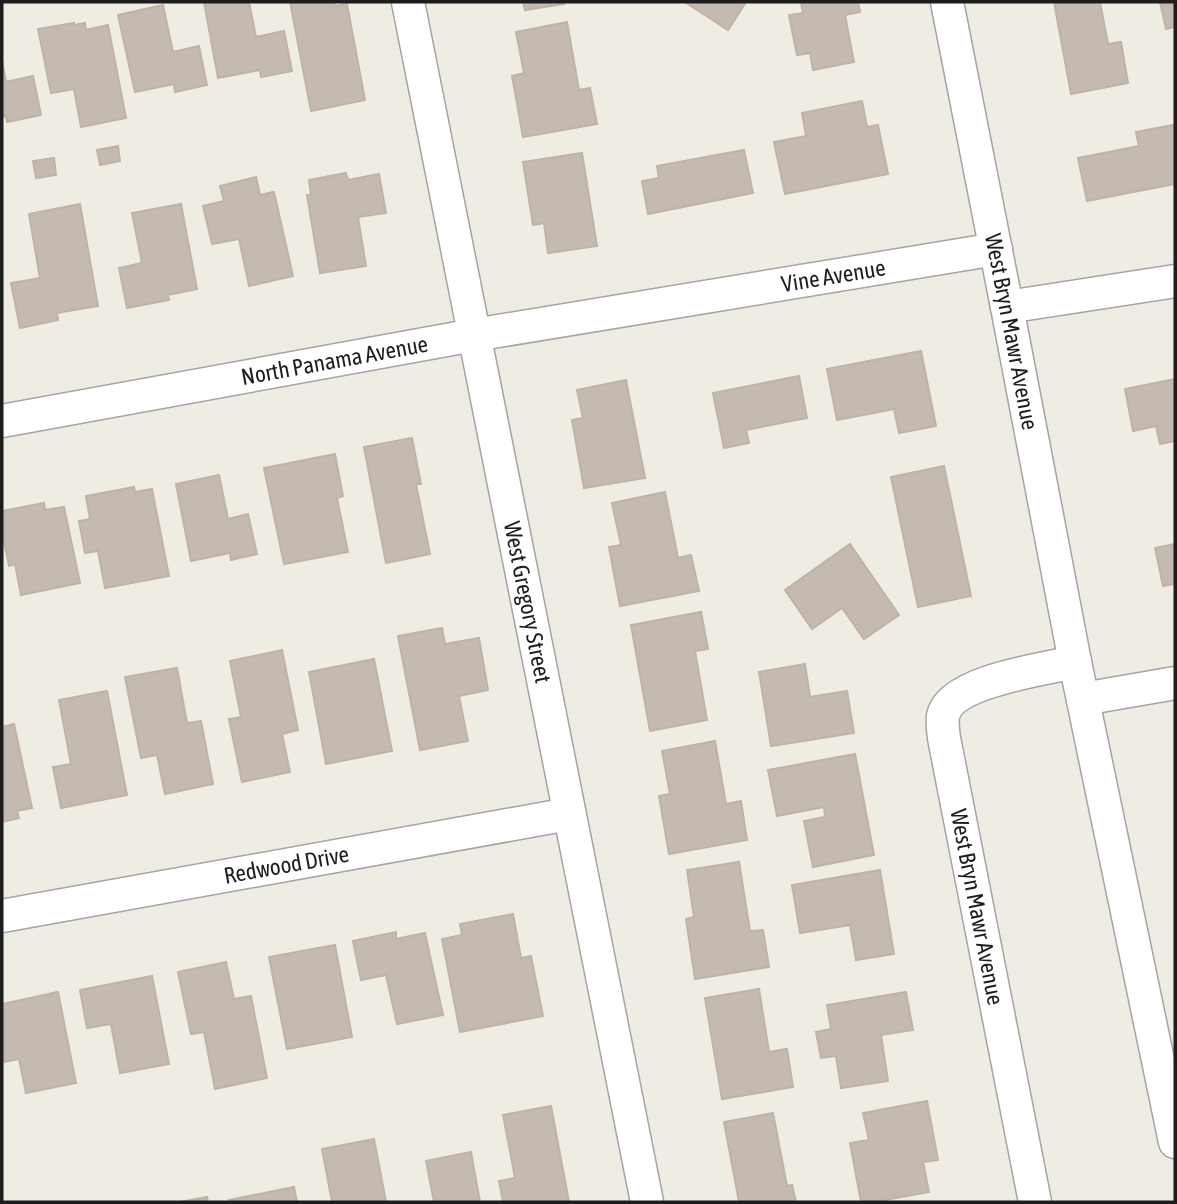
<svg xmlns="http://www.w3.org/2000/svg" width="1177" height="1204" font-family="'Asap Condensed',sans-serif">
  <style>
    .building { fill: #c4bab2; stroke: #c1b3a4; stroke-width: 2 }
    .lines { fill: none; stroke-linecap: round; stroke-linejoin: round }
    .minor-casing { stroke: #a4a4a4; stroke-width: 35 }
    .minor { stroke: #fff; stroke-width: 32 }
    .labels { text-anchor: middle; dominant-baseline: central; stroke-width: 6; stroke-linejoin: round; paint-order: stroke }
    .street-label { font-size: 23px; fill: #1d1d1d; stroke: #fff }
  </style>
  <rect width="100%" height="100%" fill="#efece3"/>
  <g class="building">
    <polygon points="204,2 249,2 256,37 284,31 292,71 261,77 260,70 218,78"/>
    <polygon points="290,2 334,2 335,6 347,4 365,100 311,111"/>
    <polygon points="523,2 563,2 564,4 525,10"/>
    <polygon points="685,2 746,2 728,30"/>
    <polygon points="801,2 858,2 860,12 845,15 854,62 813,70 810,53 797,55 789,15 803,13"/>
    <polygon points="1054,2 1100,2 1108,44 1121,42 1128,83 1071,94"/>
    <polygon points="1160,2 1175,2 1175,27 1166,29"/>
    <polygon points="163,5 173,52 199,46 207,85 175,92 174,84 135,92 118,15"/>
    <polygon points="567,22 579,90 590,88 597,124 523,137 512,76 524,73 516,32"/>
    <polygon points="74,23 74,25 85,23 86,30 108,25 126,118 81,127 74,89 51,93 38,29"/>
    <polygon points="2,60 6,82 33,76 41,115 7,122 6,116 2,117"/>
    <polygon points="862,101 867,127 878,125 888,174 785,194 774,142 806,136 802,113"/>
    <polygon points="1173,125 1175,137 1175,184 1087,201 1078,158 1139,146 1136,132"/>
    <polygon points="118,146 120,161 100,165 97,150"/>
    <polygon points="744,150 753,193 648,214 642,181 659,178 657,166"/>
    <polygon points="582,153 597,246 548,253 544,223 533,225 523,162"/>
    <polygon points="54,158 56,175 36,178 33,161"/>
    <polygon points="346,173 348,180 379,174 386,213 358,217 366,266 320,273 307,195 311,195 309,180"/>
    <polygon points="256,177 260,195 274,192 293,276 249,286 239,239 212,244 203,206 224,201 220,186"/>
    <polygon points="80,204 98,306 57,313 58,320 20,328 11,283 40,278 29,214"/>
    <polygon points="181,204 197,289 168,295 169,300 127,308 119,268 142,263 132,213"/>
    <polygon points="921,351 936,426 899,433 894,409 837,420 827,369"/>
    <polygon points="799,376 807,418 746,430 749,443 724,448 713,393"/>
    <polygon points="1175,379 1175,441 1160,444 1156,426 1133,431 1125,389"/>
    <polygon points="626,380 645,478 584,488 572,420 583,418 577,390"/>
    <polygon points="412,438 421,484 416,484 430,554 386,563 364,447"/>
    <polygon points="335,454 343,496 337,498 348,552 284,564 264,468"/>
    <polygon points="944,466 971,596 918,607 891,477"/>
    <polygon points="219,475 228,519 248,514 257,554 231,560 230,553 191,561 176,484"/>
    <polygon points="134,487 135,492 152,489 169,576 105,588 98,551 85,553 79,521 90,519 86,496"/>
    <polygon points="665,492 678,558 691,555 699,591 620,606 609,547 621,545 612,503"/>
    <polygon points="44,503 45,510 64,507 80,583 21,595 15,564 9,566 2,532 2,511"/>
    <polygon points="850,544 899,615 864,639 842,608 812,629 785,590"/>
    <polygon points="1175,544 1175,584 1163,586 1155,548"/>
    <polygon points="701,612 708,649 695,651 707,720 650,731 631,625"/>
    <polygon points="442,628 445,644 479,638 488,690 459,696 468,741 420,750 398,636"/>
    <polygon points="282,650 298,730 282,734 290,772 242,782 229,719 241,717 230,661"/>
    <polygon points="374,659 392,751 326,764 309,672"/>
    <polygon points="805,664 810,697 847,691 854,733 771,746 759,672"/>
    <polygon points="177,668 187,723 201,721 213,784 165,794 157,755 141,758 125,677"/>
    <polygon points="107,691 127,795 61,808 53,767 71,764 59,700"/>
    <polygon points="14,724 32,808 17,811 19,818 2,822 2,727"/>
    <polygon points="715,741 726,804 741,801 747,840 669,854 659,796 670,794 662,751"/>
    <polygon points="855,754 874,855 813,867 804,821 825,817 824,807 777,816 768,770"/>
    <polygon points="739,862 750,931 763,930 769,967 695,979 686,919 694,917 687,870"/>
    <polygon points="880,870 894,954 856,960 850,925 800,933 792,885"/>
    <polygon points="513,914 521,958 531,956 543,1016 460,1032 442,939 462,935 460,924"/>
    <polygon points="396,932 396,939 425,933 443,1015 397,1024 386,975 361,980 353,941"/>
    <polygon points="335,945 352,1037 287,1049 269,957"/>
    <polygon points="226,962 234,999 251,996 267,1078 215,1089 204,1032 191,1034 178,972"/>
    <polygon points="152,976 169,1064 120,1073 111,1024 87,1028 80,990"/>
    <polygon points="759,989 769,1052 787,1049 793,1087 722,1099 705,998"/>
    <polygon points="58,992 76,1083 26,1093 19,1059 4,1062 2,1049 2,1004"/>
    <polygon points="906,992 913,1030 881,1035 888,1081 841,1088 836,1056 821,1058 816,1032 831,1029 827,1005"/>
    <polygon points="927,1101 938,1160 923,1162 929,1192 874,1202 861,1202 850,1143 869,1140 863,1113"/>
    <polygon points="551,1106 569,1202 503,1202 499,1181 515,1178 503,1115"/>
    <polygon points="773,1113 787,1186 792,1185 796,1202 739,1202 724,1122"/>
    <polygon points="374,1139 386,1202 332,1202 322,1149"/>
    <polygon points="471,1152 480,1202 434,1202 426,1161"/>
    <polygon points="294,1187 297,1202 230,1202 229,1200"/>
    <polygon points="207,1197 208,1202 180,1202"/>
  </g>
  <g class="lines">
    <defs>
      <g id="minor">
        <path id="s1" d="M408,2L647,1202"/>
        <path id="s2" d="M947,2L1007,307L1075,662L1175,1142"/>
        <polyline points="1007,307 1175,281"/>
        <path id="s3" d="M2,421L474,335L996,249"/>
        <polyline points="1083,699 1175,683"/>
        <path id="s4" d="M2,916L569,814"/>
        <path d="M1035,1202L944,738C943,731 942,723 943,716C950,681 1045,669 1075,662"/>
      </g>
    </defs>
    <use href="#minor" class="minor-casing"/>
    <use href="#minor" class="minor"/>
  </g>
  <g class="labels">
    <g class="street-label">
      <text stroke="none"><textPath href="#s3" startOffset="844">Vine Avenue</textPath></text>
      <text stroke="none"><textPath href="#s2" startOffset="336">West Bryn Mawr Avenue</textPath></text>
      <text stroke="none"><textPath href="#s3" startOffset="338">North Panama Avenue</textPath></text>
      <text stroke="none"><textPath href="#s1" startOffset="612">West Gregory Street</textPath></text>
      <text stroke="none"><textPath href="#s4" startOffset="289">Redwood Drive</textPath></text>
      <text transform="translate(977 907) rotate(79)">West Bryn Mawr Avenue</text>
    </g>
  </g>
  <rect width="1177" height="1204" fill="none" stroke="#1d1d1d" stroke-width="7"/>
</svg>
